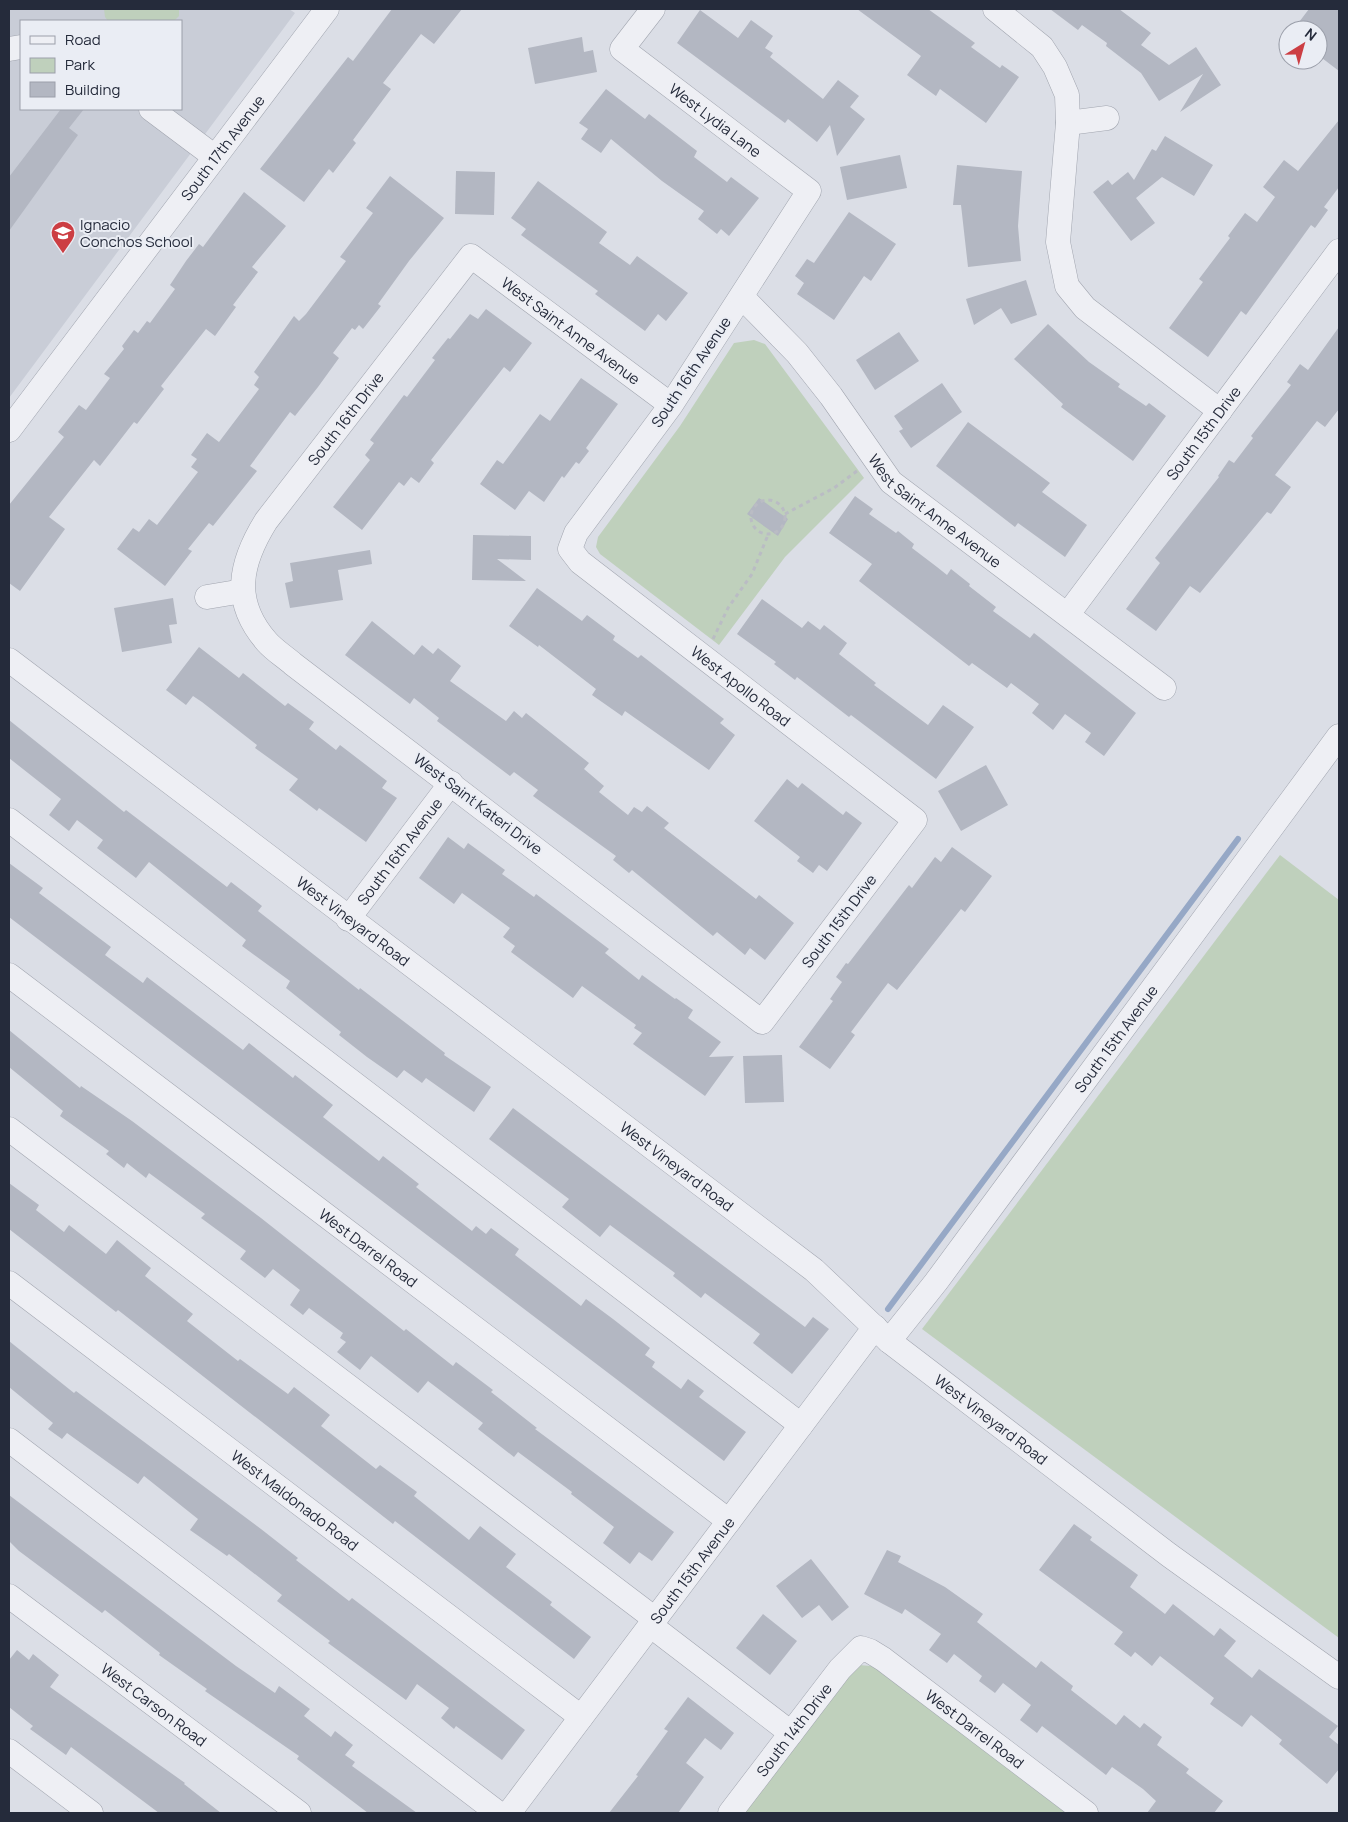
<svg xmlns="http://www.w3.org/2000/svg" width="1348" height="1822" font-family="Manrope,sans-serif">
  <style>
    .built { fill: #c9cdd7; fill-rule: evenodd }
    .green { fill: #bfd0bc }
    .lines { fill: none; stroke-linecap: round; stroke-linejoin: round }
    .stream { stroke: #96a8c6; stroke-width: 6 }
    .building { fill: #b3b7c2 }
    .minor-casing { stroke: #a1a5af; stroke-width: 25 }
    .path { stroke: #babcc4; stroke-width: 3; stroke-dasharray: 4 4; stroke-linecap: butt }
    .minor { stroke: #eeeff4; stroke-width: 24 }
    .labels { text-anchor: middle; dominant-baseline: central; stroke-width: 4; stroke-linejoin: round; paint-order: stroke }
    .street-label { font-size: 15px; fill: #252b3b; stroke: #eaedf4 }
    .poi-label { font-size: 15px; fill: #252b3b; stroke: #eaedf4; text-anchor: start }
  </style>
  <rect width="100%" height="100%" fill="#dbdee6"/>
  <path class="built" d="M9,9H289L295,13L9,398ZM21,21H181V109H21Z"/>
  <g class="green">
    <polygon points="104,9 179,9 179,16 174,21 108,21 105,17"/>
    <polygon points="754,340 765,344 864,478 785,557 719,645 600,554 596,547 598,537 680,426 734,343"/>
    <polygon points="1280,855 1339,900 1339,1638 922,1329"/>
    <polygon points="859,1665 871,1666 881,1671 1066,1813 742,1813 848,1674"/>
  </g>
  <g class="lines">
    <polyline class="stream" points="888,1309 1238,839"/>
  </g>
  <g class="building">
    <polygon points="392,9 462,9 434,44 421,34 383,83 391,89 353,140 356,143 333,173 329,169 304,202 260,169 348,57 353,61"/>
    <polygon points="857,9 928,9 975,43 971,47 1000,68 1002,65 1019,77 986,123 940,89 936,96 907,75 921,56"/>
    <polygon points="1050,9 1119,9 1151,33 1141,45 1169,65 1196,47 1221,85 1180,112 1203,74 1159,101 1141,73 1106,46 1107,43 1082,25 1078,30"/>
    <polygon points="1309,9 1339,9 1339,71 1318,55 1318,30 1293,30"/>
    <polygon points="700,10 738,38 751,20 773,36 765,48 773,53 770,57 823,99 838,80 859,96 850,107 865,119 837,156 830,125 817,142 788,119 785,123 677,43"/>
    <polygon points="582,37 584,52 593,50 597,72 535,84 528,48"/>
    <polygon points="606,89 645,119 649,114 697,151 694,157 727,182 731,177 759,198 729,236 721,229 717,234 698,219 704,211 662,181 611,139 601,153 581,139 588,129 579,123"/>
    <polygon points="61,109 84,109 69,128 78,135 9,231 9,177"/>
    <polygon points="1339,120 1339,187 1324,207 1328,210 1315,228 1311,225 1246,315 1241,311 1208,357 1169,328 1203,282 1199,279 1230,238 1228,236 1245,213 1257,222 1275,197 1263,187 1284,160 1298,171"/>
    <polygon points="1165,136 1213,165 1194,196 1162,177 1136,198 1155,223 1131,241 1093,192 1108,180 1112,185 1128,172 1134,180 1152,149 1156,151"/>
    <polygon points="900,155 907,188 847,200 840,167"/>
    <polygon points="957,165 1022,171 1018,226 1021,261 968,267 961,205 953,205"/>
    <polygon points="456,171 495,172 494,215 455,214"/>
    <polygon points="390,176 444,218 409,261 378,304 381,306 363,329 359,325 355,330 352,328 333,353 339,358 318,387 295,416 290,412 250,466 257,471 213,526 209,523 188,549 192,551 165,586 117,549 133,528 139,532 149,519 157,525 198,472 191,467 197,459 191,455 207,433 219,442 259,389 254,385 259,377 254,372 294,316 299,321 306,314 346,261 340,257 373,213 366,208"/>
    <polygon points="538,181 607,232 599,243 630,265 637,256 688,293 666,321 658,314 645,331 595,294 598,291 521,235 526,229 511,218"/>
    <polygon points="244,192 286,226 252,267 258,272 233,305 236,307 215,336 206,329 161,386 164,389 137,424 134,422 100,466 94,460 49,517 65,529 20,591 9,583 9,505 64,437 58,432 79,405 86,410 110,378 104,374 124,349 122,346 134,330 138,333 147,321 150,323 175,289 170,285 186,261 199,244 203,247"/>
    <polygon points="849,212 896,244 871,281 864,276 834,320 797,294 804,283 795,276 807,259 814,263"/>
    <polygon points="1026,280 1037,315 1011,324 1001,308 974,325 966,299"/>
    <polygon points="486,309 532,343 510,372 504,367 431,460 434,463 419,483 411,477 404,486 399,482 362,530 333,507 370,460 365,455 374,443 370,440 404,395 407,397 435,360 432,358 448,338 450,339 470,314 478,319"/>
    <polygon points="1048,324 1089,362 1120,384 1118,387 1146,406 1149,403 1166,416 1133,461 1061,407 1063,404 1014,359"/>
    <polygon points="1339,327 1339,409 1325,427 1317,421 1275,475 1291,487 1271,514 1267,512 1200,593 1190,586 1156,631 1126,609 1160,563 1155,558 1219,477 1218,476 1229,460 1234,463 1253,438 1251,436 1291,385 1287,382 1300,364 1308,370"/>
    <polygon points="899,332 919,361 875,390 856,360"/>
    <polygon points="581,378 618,404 586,448 589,451 579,464 576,462 564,478 562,476 544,502 529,491 515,510 480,484 497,460 503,464 540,414 550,421"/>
    <polygon points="942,383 962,412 911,448 899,431 903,429 894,416"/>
    <polygon points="968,422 1050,483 1042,492 1087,525 1065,557 1018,523 1015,527 936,466"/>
    <polygon points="855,496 873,509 869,514 896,533 898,531 914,544 912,548 937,567 947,575 951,569 970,584 969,586 996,607 993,611 1030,638 1034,633 1136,713 1104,756 1085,742 1091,733 1065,714 1053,730 1032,713 1039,704 1011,683 1007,688 972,663 969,666 859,581 872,564 829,533"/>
    <polygon points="759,498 788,519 778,536 747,514"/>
    <polygon points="473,535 531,536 531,560 497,559 526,581 472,580"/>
    <polygon points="370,550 372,564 338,570 343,600 290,608 285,583 293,581 290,563"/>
    <polygon points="537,588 582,621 587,615 615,636 613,640 638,658 641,655 724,719 720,723 735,735 709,770 625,711 622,716 592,695 596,689 539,645 538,647 509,626"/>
    <polygon points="173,598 177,624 169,625 172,643 122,652 114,608"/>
    <polygon points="762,599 802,628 808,621 820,630 824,625 847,643 839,654 876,683 874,685 928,725 943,705 974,727 936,779 851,715 849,717 797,677 795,680 774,664 776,662 737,634"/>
    <polygon points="372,621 414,655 422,645 433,654 438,648 461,666 450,681 506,721 514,711 522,718 526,713 589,763 584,769 604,786 599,792 628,815 634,807 642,812 647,806 669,823 664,828 756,899 759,895 794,923 765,960 750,948 745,955 717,932 713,936 632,870 629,873 613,860 616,856 533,796 538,790 514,772 510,776 437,721 439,718 414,698 410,704 345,655"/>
    <polygon points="199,647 239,678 243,673 285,706 288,703 314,722 309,729 336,750 340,745 387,781 382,788 397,798 366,842 319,808 317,811 289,790 298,779 255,748 257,745 202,702 193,696 186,705 166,690"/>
    <polygon points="9,720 124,812 126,810 227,887 231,882 262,906 258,911 359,990 360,988 445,1053 444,1055 491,1087 474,1112 426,1078 422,1083 404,1070 397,1078 367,1057 339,1035 341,1032 286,988 290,981 242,946 246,940 149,862 136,878 97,848 103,840 77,820 69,831 49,815 61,799 9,758"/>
    <polygon points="986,765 1008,805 961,831 938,791"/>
    <polygon points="787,779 798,788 802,783 843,815 846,811 862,823 827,871 819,865 813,873 797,861 800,857 754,821"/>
    <polygon points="448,837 464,849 468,843 505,870 502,874 534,897 536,894 609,949 605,953 639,980 642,975 675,999 676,998 693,1010 688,1018 721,1042 709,1057 734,1056 705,1096 633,1044 642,1033 634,1028 636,1025 582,986 573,998 511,952 515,946 503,937 510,928 462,893 454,904 419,878"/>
    <polygon points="952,847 992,876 965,912 961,909 897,990 888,983 851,1032 855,1035 830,1069 799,1047 833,1001 830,999 842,982 836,977 846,963 848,964 909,885 912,888 935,857 941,862"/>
    <polygon points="9,863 43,888 39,893 111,947 105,955 143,983 147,977 243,1050 249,1043 293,1078 295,1075 333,1105 323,1117 379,1161 383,1156 419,1184 416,1187 472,1231 476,1226 486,1234 491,1228 519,1249 515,1255 581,1306 586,1299 613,1319 650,1348 645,1355 655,1362 652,1367 681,1389 688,1379 704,1391 699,1397 746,1432 724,1461 9,917"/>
    <polygon points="9,1030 80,1088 81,1086 132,1121 261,1218 404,1331 406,1329 453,1366 456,1362 493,1390 491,1392 537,1428 535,1429 674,1532 652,1561 639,1552 630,1564 603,1543 614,1527 571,1494 572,1492 518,1452 514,1457 478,1429 483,1423 428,1381 418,1393 371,1356 360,1370 337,1352 346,1342 340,1338 343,1333 309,1308 303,1315 290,1305 300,1290 273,1269 265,1278 240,1259 246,1251 201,1218 205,1214 149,1173 146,1178 127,1163 124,1168 106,1154 109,1151 60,1116 63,1111 9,1067"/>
    <polygon points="782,1055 784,1102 745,1103 743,1056"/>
    <polygon points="513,1108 805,1327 813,1317 829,1329 792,1374 753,1343 760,1334 705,1293 701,1298 673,1276 675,1273 610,1225 600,1237 562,1207 569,1199 489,1139"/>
    <polygon points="9,1183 39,1205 36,1210 64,1232 69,1225 106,1254 117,1240 151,1268 145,1276 193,1314 187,1321 238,1361 240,1359 288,1394 294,1387 330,1415 321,1426 376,1469 380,1465 417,1492 414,1496 469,1540 480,1526 516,1554 506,1567 552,1602 550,1605 591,1637 574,1659 395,1521 393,1524 357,1496 118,1310 116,1312 9,1229"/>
    <polygon points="9,1341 74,1393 76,1391 112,1418 261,1529 298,1558 296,1560 349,1601 352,1598 525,1730 502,1760 456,1726 454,1729 441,1718 449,1708 417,1684 406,1700 328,1643 330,1641 277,1601 282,1595 229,1554 227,1556 190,1530 198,1519 144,1476 138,1484 67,1433 62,1439 48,1429 53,1423 9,1387"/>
    <polygon points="9,1495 236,1666 275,1693 279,1686 310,1709 304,1716 331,1737 335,1731 353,1745 345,1755 355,1762 352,1766 417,1813 368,1813 297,1759 299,1756 205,1691 207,1689 159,1655 160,1653 105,1610 102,1613 19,1551 9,1541"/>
    <polygon points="1074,1524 1092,1537 1090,1540 1138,1575 1130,1587 1165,1614 1173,1604 1214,1636 1220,1628 1236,1641 1224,1656 1252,1678 1259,1669 1338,1726 1329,1737 1339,1745 1339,1769 1327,1784 1279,1744 1282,1740 1251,1715 1242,1727 1210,1704 1214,1698 1160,1656 1152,1666 1135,1652 1131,1657 1114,1644 1123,1632 1039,1570"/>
    <polygon points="887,1550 901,1556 898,1562 945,1587 983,1614 977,1622 1036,1668 1041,1661 1073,1686 1071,1690 1116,1725 1124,1715 1140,1728 1144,1723 1162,1737 1157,1745 1189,1769 1186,1773 1223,1801 1214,1813 1147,1813 1156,1801 1143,1789 1112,1767 1106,1775 1042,1726 1037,1733 1020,1720 1031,1705 1003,1683 995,1693 979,1681 982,1676 954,1654 947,1663 929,1650 941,1634 905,1609 902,1614 864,1594"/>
    <polygon points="811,1559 849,1607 832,1621 819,1605 802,1618 776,1586"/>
    <polygon points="763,1614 797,1641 770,1675 736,1648"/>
    <polygon points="17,1650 29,1660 33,1654 59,1675 50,1687 185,1783 184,1784 221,1813 159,1813 71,1747 66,1755 30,1729 33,1726 9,1707 9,1660"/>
    <polygon points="688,1697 734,1733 721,1750 705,1738 686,1763 704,1777 678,1813 609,1813 638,1776 636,1775 668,1731 664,1729"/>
  </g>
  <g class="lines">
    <defs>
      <g id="minor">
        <path id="s1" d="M653,9L622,49L809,191L671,405L576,533L570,549L580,562L915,820L762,1022L293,664C285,657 274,650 267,642C231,601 240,563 266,521L471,256L671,405"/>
        <polyline points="995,9 1042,47 1055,67 1067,95 1068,123 1058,242 1067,286 1085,308 1220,411"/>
        <polyline points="9,49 21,47"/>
        <polyline points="151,109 215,157"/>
        <polyline points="1068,123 1107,118"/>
        <path id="s2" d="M742,297L797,353L831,396L891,482L1164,688"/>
        <path id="s3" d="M9,430L327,9"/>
        <polyline points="207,597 243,591"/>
        <path id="s4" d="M1068,614L1339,251"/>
        <path id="s5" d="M9,660L814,1270L889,1341L1169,1555L1339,1677"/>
        <polyline points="9,820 801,1425"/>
        <path id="s6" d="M348,919L451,783"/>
        <path id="s7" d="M9,975L729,1521"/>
        <polyline points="9,1129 655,1619"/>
        <path id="s8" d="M9,1283L581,1717"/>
        <path id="s9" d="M889,1341L936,1282L1339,736"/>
        <polyline points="9,1440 498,1813"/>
        <path id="s10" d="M9,1596L299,1813"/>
        <polyline points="650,1625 791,1733"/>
        <polyline points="9,1751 91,1813"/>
        <path id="s11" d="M509,1813L875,1327"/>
        <path id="s12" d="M730,1813L840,1669L861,1648L870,1651L883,1659L1086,1813"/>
      </g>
    </defs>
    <use href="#minor" class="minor-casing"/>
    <g class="path">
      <circle cx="768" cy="517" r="17"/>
      <polyline points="785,514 834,488 857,471"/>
      <polyline points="713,639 728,608 752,574 768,535"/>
    </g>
    <use href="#minor" class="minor"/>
  </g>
  <defs>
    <symbol id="school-pin" viewBox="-11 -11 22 30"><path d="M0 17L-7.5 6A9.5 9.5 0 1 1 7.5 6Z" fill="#cc3e43" stroke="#eaedf4"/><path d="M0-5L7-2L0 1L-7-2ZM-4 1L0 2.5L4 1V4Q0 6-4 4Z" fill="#fff"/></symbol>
  </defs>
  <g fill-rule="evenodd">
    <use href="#school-pin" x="49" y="219" width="28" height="38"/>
  </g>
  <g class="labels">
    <g class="street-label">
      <text stroke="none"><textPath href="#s1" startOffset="168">West Lydia Lane</textPath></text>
      <text stroke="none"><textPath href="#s3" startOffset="354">South 17th Avenue</textPath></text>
      <text stroke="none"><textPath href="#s1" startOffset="2625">West Saint Anne Avenue</textPath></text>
      <text transform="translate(691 372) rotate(-56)">South 16th Avenue</text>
      <text stroke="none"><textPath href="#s1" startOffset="2295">South 16th Drive</textPath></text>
      <text stroke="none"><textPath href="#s4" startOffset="226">South 15th Drive</textPath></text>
      <text stroke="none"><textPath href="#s2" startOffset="290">West Saint Anne Avenue</textPath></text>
      <text stroke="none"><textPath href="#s1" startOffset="936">West Apollo Road</textPath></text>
      <text transform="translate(478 804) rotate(37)">West Saint Kateri Drive</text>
      <text stroke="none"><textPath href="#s6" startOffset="85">South 16th Avenue</textPath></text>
      <text transform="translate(839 921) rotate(-53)">South 15th Drive</text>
      <text stroke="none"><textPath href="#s5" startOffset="432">West Vineyard Road</textPath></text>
      <text stroke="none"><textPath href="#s9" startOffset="378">South 15th Avenue</textPath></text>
      <text stroke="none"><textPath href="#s5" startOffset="838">West Vineyard Road</textPath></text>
      <text stroke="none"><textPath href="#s7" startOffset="451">West Darrel Road</textPath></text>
      <text stroke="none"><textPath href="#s5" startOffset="1242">West Vineyard Road</textPath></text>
      <text stroke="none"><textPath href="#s8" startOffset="359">West Maldonado Road</textPath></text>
      <text stroke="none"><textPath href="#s11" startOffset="304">South 15th Avenue</textPath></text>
      <text stroke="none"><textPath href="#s10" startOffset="181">West Carson Road</textPath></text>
      <text stroke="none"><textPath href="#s12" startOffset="351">West Darrel Road</textPath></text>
      <text stroke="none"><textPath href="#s12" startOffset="105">South 14th Drive</textPath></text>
    </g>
    <g class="poi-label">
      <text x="80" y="224">Ignacio<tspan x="80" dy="17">Conchos School</tspan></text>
    </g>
  </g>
  <rect width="1348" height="1822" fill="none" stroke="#252b3b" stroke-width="20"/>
  <rect x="20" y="20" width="162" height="90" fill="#eaedf4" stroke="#9b9faa"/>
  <rect x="30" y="36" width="25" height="8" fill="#eeeff4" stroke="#9b9faa"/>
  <text x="65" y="45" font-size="15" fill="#252b3b">Road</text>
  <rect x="30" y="58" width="25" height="15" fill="#bfd0bc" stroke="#9b9faa"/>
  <text x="65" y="70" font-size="15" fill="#252b3b">Park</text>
  <rect x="30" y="82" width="25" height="15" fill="#b3b7c2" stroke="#9b9faa"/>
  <text x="65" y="95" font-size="15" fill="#252b3b">Building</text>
  <g transform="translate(1303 45) rotate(37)"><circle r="24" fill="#eaedf4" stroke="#9b9faa"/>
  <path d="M0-4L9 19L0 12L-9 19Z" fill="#cc3e43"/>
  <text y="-8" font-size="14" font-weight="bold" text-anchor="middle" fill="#252b3b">N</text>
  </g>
</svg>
